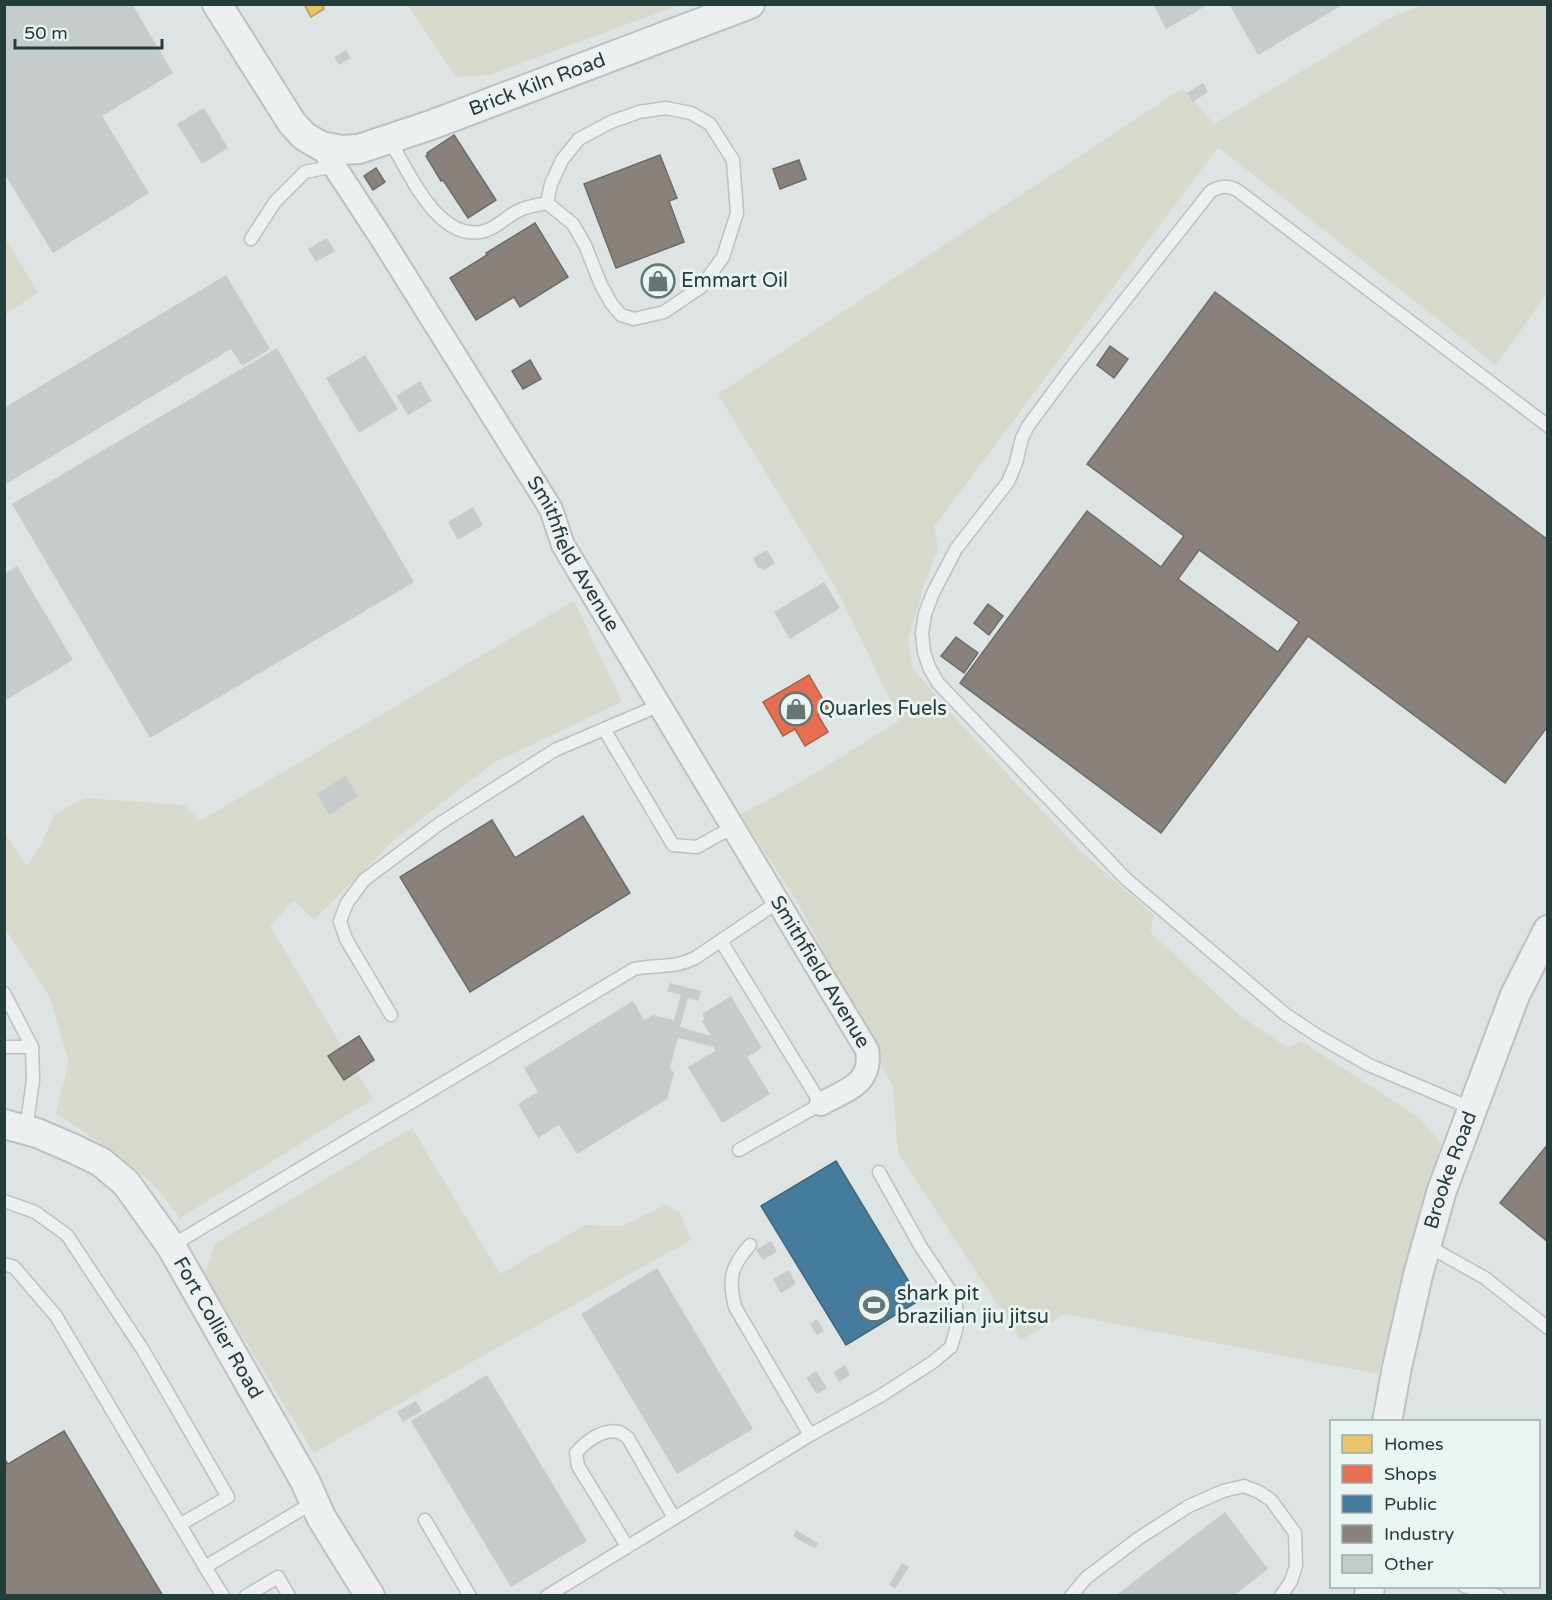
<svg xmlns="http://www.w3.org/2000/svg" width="1552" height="1600" font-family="'Varela Round',sans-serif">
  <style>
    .green { fill: #d7d9cd }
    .homes { fill: #e9c46a; stroke: #ae9c5c; stroke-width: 1.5 }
    .shops { fill: #e76f51; stroke: #ac604a; stroke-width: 1.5 }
    .public { fill: #457b9d; stroke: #3b687f; stroke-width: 1.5 }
    .industry { fill: #8a817c; stroke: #6b6d68; stroke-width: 1.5; fill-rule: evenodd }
    .building { fill: #c6cbcb }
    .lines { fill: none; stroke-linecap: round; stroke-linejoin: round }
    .service-casing { stroke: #bcc1c1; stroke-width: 15 }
    .minor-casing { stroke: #bcc1c1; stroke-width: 26 }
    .tertiary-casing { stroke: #bcc1c1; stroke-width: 32 }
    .service { stroke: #ecf0f0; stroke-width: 12 }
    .minor { stroke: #ecf0f0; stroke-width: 22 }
    .tertiary { stroke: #ecf0f0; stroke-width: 28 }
    .labels { text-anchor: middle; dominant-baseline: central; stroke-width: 6; stroke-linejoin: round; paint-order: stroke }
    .street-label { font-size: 20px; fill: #243d3a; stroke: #eaf4f2 }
    .poi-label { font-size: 20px; fill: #243d3a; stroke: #eaf4f2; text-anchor: start }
  </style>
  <rect width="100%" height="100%" fill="#dee3e3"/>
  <g class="green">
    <polygon points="408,5 679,5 489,75 456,77"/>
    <polygon points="1423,5 1547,5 1547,293 1496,365 1218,147 934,526 938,547 923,588 908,641 913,669 964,728 1078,849 1154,915 1150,932 1240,1016 1288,1048 1301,1041 1418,1117 1441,1143 1378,1374 1065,1314 1021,1340 898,1153 893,1087 799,904 740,815 811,776 900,720 836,588 718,394 1183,88 1214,124 1388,19"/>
    <polygon points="4,237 38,292 5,315 4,315"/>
    <polygon points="574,601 622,702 495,762 395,839 314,920 294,900 270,926 373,1099 180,1218 156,1187 116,1154 56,1113 69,1062 50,998 5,928 4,833 27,866 41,845 55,814 84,798 184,805 200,821"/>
    <polygon points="412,1128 500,1274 585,1225 622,1226 666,1205 680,1213 691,1240 498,1347 314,1453 205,1275 215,1244"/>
  </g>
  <polygon class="homes" points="304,4 322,4 324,9 311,17"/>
  <polygon class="shops" points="809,675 828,708 818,715 828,732 805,746 795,729 783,736 763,702"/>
  <polygon class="public" points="836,1161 920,1300 846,1345 761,1206"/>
  <g class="industry">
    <polygon points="454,135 496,200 468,218 443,180 441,181 426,156 428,155 427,153"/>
    <polygon points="660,155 677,198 669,201 684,242 616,268 584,184"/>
    <polygon points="799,160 806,179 780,189 773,169"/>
    <polygon points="376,168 385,182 373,190 364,176"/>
    <polygon points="535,223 568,277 520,307 514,297 476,320 450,278 487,255 486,253"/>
    <path d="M1215,292L1548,540V726L1505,783L1308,636L1161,833L960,683L1087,511L1161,567L1184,536L1087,464ZM1199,550L1299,622L1278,652L1178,579Z"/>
    <polygon points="1110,346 1128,359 1114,378 1097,365"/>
    <polygon points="530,360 541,379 523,389 512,371"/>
    <polygon points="988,604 1003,616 989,635 974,623"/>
    <polygon points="956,637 978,653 964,673 941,656"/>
    <polygon points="583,816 630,893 470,992 400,877 492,820 515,858"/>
    <polygon points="359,1036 374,1060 344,1080 328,1056"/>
    <polygon points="1548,1144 1548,1242 1500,1203"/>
    <polygon points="64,1431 163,1596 4,1596 4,1458 8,1464"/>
  </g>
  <g class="building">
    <polygon points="4,4 132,4 173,73 102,116 149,193 53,253 4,173"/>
    <polygon points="1153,4 1203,4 1204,7 1166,29"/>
    <polygon points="1229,4 1344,4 1258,55"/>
    <polygon points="346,50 351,58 339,65 334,57"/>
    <polygon points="1203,83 1208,92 1193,102 1187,93"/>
    <polygon points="204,108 228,148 202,164 177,124"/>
    <polygon points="327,238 335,251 316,262 308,249"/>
    <polygon points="226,275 270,349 242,366 231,349 4,485 4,408"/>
    <polygon points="277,348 414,582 150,738 12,504"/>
    <polygon points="365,355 398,409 359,433 326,378"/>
    <polygon points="420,381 432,401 408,415 396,396"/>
    <polygon points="473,507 483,525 458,540 448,522"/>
    <polygon points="767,550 775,563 764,570 760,567 758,568 753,558"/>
    <polygon points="17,566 73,660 4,701 4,574"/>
    <polygon points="824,582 840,608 790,639 774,612"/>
    <polygon points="345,776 358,796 329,815 317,794"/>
    <polygon points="670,983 701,991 698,1001 688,998 680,1027 711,1036 702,1021 705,1019 702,1014 731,996 762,1048 747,1057 770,1094 722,1123 688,1067 715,1051 714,1047 678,1038 670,1067 674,1073 667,1099 577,1154 559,1125 538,1138 518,1104 538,1092 524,1068 633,1001 644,1020 653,1015 674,1020 681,995 667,991"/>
    <polygon points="771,1241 777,1252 763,1260 756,1250"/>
    <polygon points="657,1268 753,1429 677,1474 581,1314"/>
    <polygon points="789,1270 796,1284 781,1293 773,1279"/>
    <polygon points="817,1319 824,1331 817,1335 810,1324"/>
    <polygon points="845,1365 850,1375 839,1382 834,1372"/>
    <polygon points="816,1371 827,1388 817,1394 806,1378"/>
    <polygon points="487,1375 587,1541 511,1587 411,1421"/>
    <polygon points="416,1401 422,1411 403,1422 397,1412"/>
    <polygon points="1225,1512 1268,1569 1233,1596 1115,1596"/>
    <polygon points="796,1530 818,1543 815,1549 793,1536"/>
    <polygon points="902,1563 909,1567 895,1589 889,1585"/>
  </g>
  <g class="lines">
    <defs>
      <g id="service">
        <path d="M389,139C408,170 438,244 485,231C498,227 508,215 520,210C528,206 539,205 547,203L573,224L585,245L601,285L611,303L621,315L634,319L664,312L701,287L723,257L737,213L733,160L710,124L691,113L666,108L639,112L611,122L579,139L562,160L551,184L547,203"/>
        <polyline points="251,239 275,202 305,172 335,166"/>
        <polyline points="604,729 673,845 697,847 733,827"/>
        <polyline points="721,941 821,1104 739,1150"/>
        <polyline points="4,993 32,1047"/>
        <polyline points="391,1015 346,939 340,921 347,903 364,880 439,824 555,750 660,705"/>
        <polyline points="4,1047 32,1047 33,1080 26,1130"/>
        <path d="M1473,1109L1369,1065L1318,1036L1285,1014L1126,879L938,683L929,667L924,652L922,633L925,614L933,593L956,549L1008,482L1016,463L1022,438L1028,426L1068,372L1211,191C1221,186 1227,185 1237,190L1548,426"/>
        <polyline points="4,1201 35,1212 67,1235 143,1350 228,1497 181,1524"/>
        <path d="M750,1245C731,1266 728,1279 735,1307L810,1435"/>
        <polyline points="1426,1245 1485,1278 1548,1328"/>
        <path d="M171,1246L634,969C656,964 674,969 695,958L778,902"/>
        <polyline points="4,1264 14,1267 56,1316 205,1567 314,1502"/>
        <polyline points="425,1520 470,1596"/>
        <path d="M627,1546L578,1466L576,1453C585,1442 603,1428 619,1432C622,1433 625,1436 628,1438L674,1518"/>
        <polyline points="205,1567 223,1596"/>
        <polyline points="1464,1586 1498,1596"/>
        <polyline points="246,1596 278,1577 289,1596"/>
        <polyline points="547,1596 810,1435 882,1395 933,1362 951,1347 956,1330 957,1315 955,1298 921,1247 879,1172"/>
        <polyline points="1071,1596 1086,1578 1139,1538 1189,1506 1223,1491 1244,1486 1259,1492 1271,1500 1295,1533 1296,1566 1291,1581 1281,1596"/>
      </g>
      <g id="minor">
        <path id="s1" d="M321,146L382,239L551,509L563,545L867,1050C873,1084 846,1090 821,1104"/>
      </g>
      <g id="tertiary">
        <path id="s2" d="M217,4L292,123L304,136L321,146L341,150L359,149L431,125L750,4"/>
        <path id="s3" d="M4,1124L37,1133L72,1148L101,1162L126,1183L171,1246L305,1481L321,1517L370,1596"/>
        <path id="s4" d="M1387,1422L1397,1367L1418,1275L1442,1190L1515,995L1548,930"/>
        <polyline points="1369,1596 1370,1586"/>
      </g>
    </defs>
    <use href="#service" class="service-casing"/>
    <use href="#minor" class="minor-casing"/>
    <use href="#tertiary" class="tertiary-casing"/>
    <use href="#service" class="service"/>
    <use href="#minor" class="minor"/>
    <use href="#tertiary" class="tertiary"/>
  </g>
  <defs>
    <symbol id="shop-ring" viewBox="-11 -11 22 22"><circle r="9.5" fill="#eaf4f2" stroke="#657775" stroke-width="1.5"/><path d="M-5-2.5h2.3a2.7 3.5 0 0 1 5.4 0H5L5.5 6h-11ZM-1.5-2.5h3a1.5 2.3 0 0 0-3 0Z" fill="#657775"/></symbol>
    <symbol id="stadium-ring" viewBox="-11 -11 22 22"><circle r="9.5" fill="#eaf4f2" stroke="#657775" stroke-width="1.5"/><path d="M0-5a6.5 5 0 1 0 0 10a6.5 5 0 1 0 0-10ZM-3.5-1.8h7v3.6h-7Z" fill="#657775"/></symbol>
  </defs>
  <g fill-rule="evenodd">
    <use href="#shop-ring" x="639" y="262" width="38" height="38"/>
    <use href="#shop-ring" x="777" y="690" width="38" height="38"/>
    <use href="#stadium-ring" x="855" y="1286" width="38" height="38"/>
  </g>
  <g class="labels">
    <g class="street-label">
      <text stroke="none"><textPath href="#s2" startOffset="406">Brick Kiln Road</textPath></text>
      <text stroke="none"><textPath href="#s1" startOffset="480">Smithfield Avenue</textPath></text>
      <text stroke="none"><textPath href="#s1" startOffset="966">Smithfield Avenue</textPath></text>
      <text stroke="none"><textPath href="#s4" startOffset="260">Brooke Road</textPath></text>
      <text stroke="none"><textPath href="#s3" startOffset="309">Fort Collier Road</textPath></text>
    </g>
    <g class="poi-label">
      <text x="681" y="281">Emmart Oil</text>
      <text x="819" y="709">Quarles Fuels</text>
      <text x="897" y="1294">shark pit<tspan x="897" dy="23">brazilian jiu jitsu</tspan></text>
    </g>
  </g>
  <rect width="1552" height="1600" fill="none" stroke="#243d3a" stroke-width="12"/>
  <rect x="1330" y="1420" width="210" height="168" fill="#eaf4f2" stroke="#9baba8" stroke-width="1.5"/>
  <rect x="1342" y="1435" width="30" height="18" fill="#e9c46a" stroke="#9baba8" stroke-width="1.5"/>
  <text x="1384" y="1450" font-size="18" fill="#243d3a">Homes</text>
  <rect x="1342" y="1465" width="30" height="18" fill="#e76f51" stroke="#9baba8" stroke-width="1.5"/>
  <text x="1384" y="1480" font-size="18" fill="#243d3a">Shops</text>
  <rect x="1342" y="1495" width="30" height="18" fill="#457b9d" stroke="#9baba8" stroke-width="1.5"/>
  <text x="1384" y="1510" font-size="18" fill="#243d3a">Public</text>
  <rect x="1342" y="1525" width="30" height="18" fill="#8a817c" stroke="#9baba8" stroke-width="1.5"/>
  <text x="1384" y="1540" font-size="18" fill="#243d3a">Industry</text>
  <rect x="1342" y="1555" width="30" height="18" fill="#c6cbcb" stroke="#9baba8" stroke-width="1.5"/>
  <text x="1384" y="1570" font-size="18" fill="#243d3a">Other</text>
  <path d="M15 39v9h147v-9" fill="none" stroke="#243d3a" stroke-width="3"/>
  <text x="24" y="39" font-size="18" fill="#243d3a" stroke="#eaf4f2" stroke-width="4.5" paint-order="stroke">50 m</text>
</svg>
